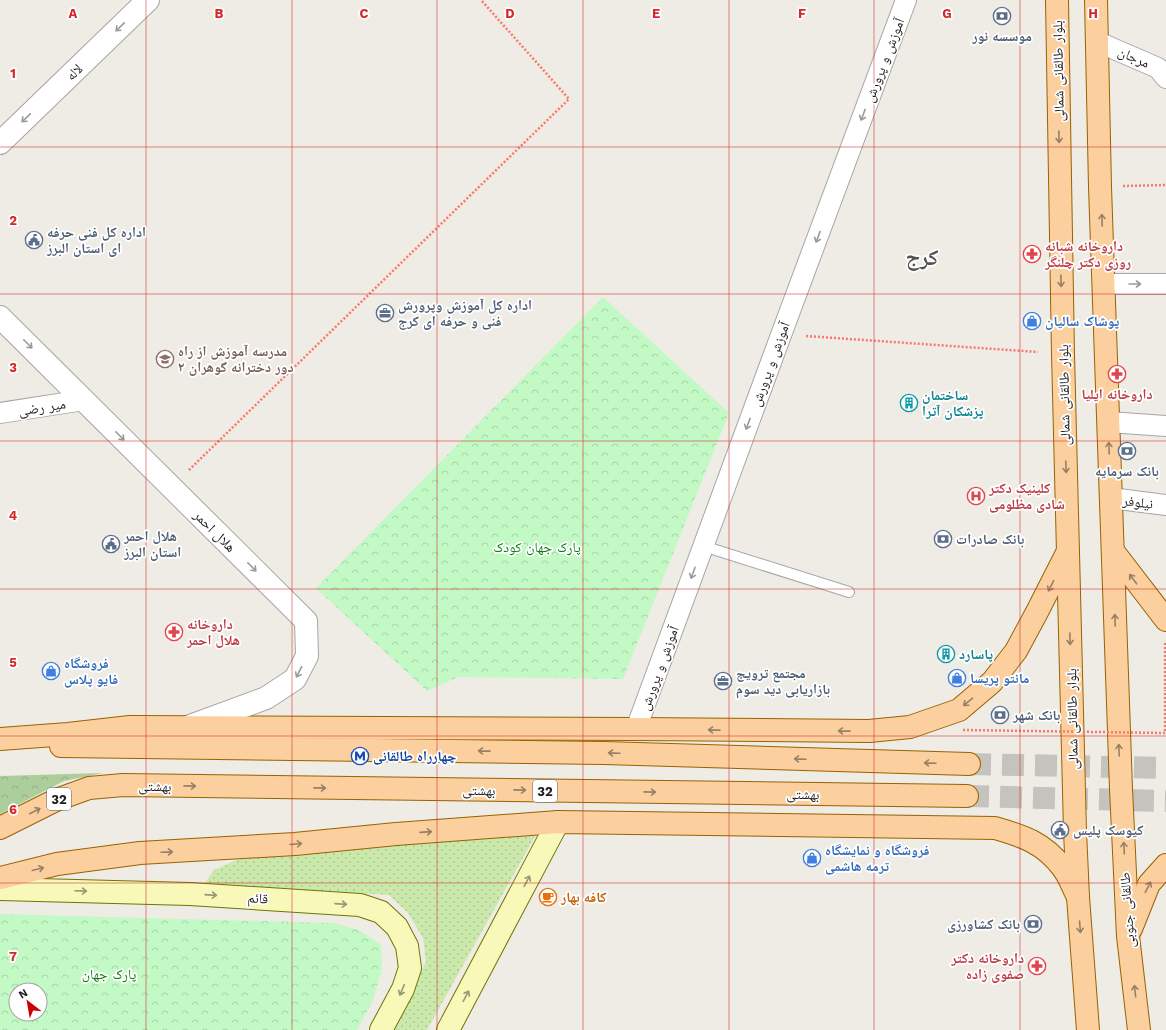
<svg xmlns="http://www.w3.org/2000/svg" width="1166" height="1030" font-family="'Work Sans','Noto Naskh Arabic',sans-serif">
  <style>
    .grass { fill: url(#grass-dots) }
    .forest { fill: url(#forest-crowns) }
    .park { fill: url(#park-crowns); fill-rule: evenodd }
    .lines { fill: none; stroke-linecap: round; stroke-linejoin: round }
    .primary-tunnel { stroke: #c5c3bd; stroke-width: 22; stroke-dasharray: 22 11; stroke-linecap: butt }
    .service-casing { stroke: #a6a6a6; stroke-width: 12 }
    .minor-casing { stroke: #a6a6a6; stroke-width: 22 }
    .tertiary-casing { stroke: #a6a6a6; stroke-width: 24 }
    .secondary-casing { stroke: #6c7605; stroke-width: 24 }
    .primary-casing { stroke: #986201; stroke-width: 24 }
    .path { stroke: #f9776c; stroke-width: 2.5; stroke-dasharray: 2 2; stroke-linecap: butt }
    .service { stroke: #fff; stroke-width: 10 }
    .minor { stroke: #fff; stroke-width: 20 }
    .tertiary { stroke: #fff; stroke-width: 22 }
    .secondary { stroke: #f8f9b9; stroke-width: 22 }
    .primary { stroke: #fbd09e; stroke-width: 22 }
    .path-bridge { stroke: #f9776c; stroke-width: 2.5; stroke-dasharray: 2 2; stroke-linecap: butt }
    .oneway { stroke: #9a9a9a }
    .oneway2 { stroke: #988065 }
    .oneway3 { stroke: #969774 }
    .grid { fill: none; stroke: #d62828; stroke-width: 1; stroke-opacity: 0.55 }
    .labels { text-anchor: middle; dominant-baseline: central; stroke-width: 3.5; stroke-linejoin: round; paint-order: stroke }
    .shield { fill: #fff; stroke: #626262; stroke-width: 1 }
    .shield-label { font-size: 13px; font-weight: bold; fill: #1f1f1f }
    .service-label { font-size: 14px; font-weight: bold; fill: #4e5e75; stroke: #fff; text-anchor: start }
    .street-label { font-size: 14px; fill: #1f1f1f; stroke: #fff }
    .health-label { font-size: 14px; font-weight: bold; fill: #be3a42; stroke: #fff; text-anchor: start }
    .shop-label { font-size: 14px; font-weight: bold; fill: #366cbe; stroke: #fff; text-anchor: start }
    .education-label { font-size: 14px; font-weight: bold; fill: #785e54; stroke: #fff; text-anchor: start }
    .culture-label { font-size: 14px; font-weight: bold; fill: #0d838f; stroke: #fff; text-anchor: start }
    .park-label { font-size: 14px; fill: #0c7d13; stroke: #fff }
    .transit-label { font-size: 14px; font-weight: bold; fill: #164399; stroke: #fff; text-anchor: start }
    .food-label { font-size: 14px; font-weight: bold; fill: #c56008; stroke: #fff; text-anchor: start }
    .town-label { font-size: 22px; font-weight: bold; fill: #525252; stroke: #fff }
    .grid-label { font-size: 13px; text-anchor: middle; font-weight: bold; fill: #d62828; stroke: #fff; stroke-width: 3.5; stroke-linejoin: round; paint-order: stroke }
  </style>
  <defs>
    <pattern id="grass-dots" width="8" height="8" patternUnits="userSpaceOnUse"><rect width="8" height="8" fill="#cbe9ab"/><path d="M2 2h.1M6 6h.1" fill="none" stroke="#aec793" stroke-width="1.8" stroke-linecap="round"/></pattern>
    <pattern id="forest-crowns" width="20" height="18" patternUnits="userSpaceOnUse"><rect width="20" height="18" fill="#abce9a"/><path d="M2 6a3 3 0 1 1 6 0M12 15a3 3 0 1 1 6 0" fill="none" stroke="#93b084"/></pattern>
    <pattern id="park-crowns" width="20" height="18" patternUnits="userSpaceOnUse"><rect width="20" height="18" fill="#c2f9c5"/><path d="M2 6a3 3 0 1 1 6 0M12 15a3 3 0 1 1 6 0" fill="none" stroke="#a6d5a9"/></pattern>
  </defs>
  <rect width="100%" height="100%" fill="#efece5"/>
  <polygon class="grass" points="539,829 427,1030 390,1030 426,962 423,938 408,913 389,895 204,884 214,870 245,856"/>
  <polygon class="forest" points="103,773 64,781 0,814 0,776"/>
  <g class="park">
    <polygon points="603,297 729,413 623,679 458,677 427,691 316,588"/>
    <path d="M0,914L334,923L359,930L381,945L382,969L372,1003L357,1030H0ZM16,990H40V1014H16Z"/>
  </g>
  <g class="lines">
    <g class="primary-tunnel">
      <polyline points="969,764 1166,768"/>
      <polyline points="967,796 1166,801"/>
    </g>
    <defs>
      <polyline id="service" points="703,546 849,592"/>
      <g id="minor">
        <polyline points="1098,42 1158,68 1166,78"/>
        <polyline points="1104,284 1166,284"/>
        <polyline points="0,413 84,400"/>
        <polyline points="1108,422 1166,426"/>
        <polyline points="1111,498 1166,505"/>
        <polyline points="636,729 781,335 906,0"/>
      </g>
      <g id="tertiary">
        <polyline points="0,143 148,0"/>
        <polyline points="0,317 306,621 307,656 295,679 266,698 190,726"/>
      </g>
      <g id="secondary">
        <polyline points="0,889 190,894 360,905 381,912 397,927 407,946 410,968 403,989 381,1030"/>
        <polyline points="448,1030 558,822"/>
      </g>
      <g id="primary">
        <polyline points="1057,0 1063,354 1075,831 1078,897 1088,1030"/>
        <polyline points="1096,0 1100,187 1121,789 1128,936 1139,1030"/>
        <polyline points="1113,551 1166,620"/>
        <polyline points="0,739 68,734 130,727 636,729 869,731 910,727 959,710 992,682 1016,651 1037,612 1068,551"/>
        <polyline points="61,746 604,753 969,764"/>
        <polyline points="0,828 56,800 89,788 123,785 967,796"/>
        <path d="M0,878L57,864L140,853L295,844L396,834L558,822L995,828C1023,836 1044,843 1062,867C1069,875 1073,888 1078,897"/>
        <polyline points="1131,929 1149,884 1166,865"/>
      </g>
    </defs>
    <use href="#service" class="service-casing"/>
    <use href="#minor" class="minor-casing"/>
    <use href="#tertiary" class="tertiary-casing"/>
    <use href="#secondary" class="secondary-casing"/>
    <use href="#primary" class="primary-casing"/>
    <g class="path">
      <polyline points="1123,186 1166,185"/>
      <polyline points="806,336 1038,352"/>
      <polyline points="189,470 569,99 481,0"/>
      <polyline points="1165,643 1165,690"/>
    </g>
    <use href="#service" class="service"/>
    <use href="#minor" class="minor"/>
    <use href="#tertiary" class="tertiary"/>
    <use href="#secondary" class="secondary"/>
    <use href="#primary" class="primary"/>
    <polyline class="path-bridge" points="963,730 1165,733 1165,690"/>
  </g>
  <defs><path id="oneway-shaft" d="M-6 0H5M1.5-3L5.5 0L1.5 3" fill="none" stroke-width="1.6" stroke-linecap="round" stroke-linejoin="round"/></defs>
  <g class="oneway">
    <use href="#oneway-shaft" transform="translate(120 27) rotate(136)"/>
    <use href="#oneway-shaft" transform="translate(863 115) rotate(111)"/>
    <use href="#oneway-shaft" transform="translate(26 118) rotate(136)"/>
    <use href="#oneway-shaft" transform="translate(818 237) rotate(111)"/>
    <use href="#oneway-shaft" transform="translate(1135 284)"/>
    <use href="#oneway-shaft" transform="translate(28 344) rotate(45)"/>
    <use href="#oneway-shaft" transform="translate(748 424) rotate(110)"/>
    <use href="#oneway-shaft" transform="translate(120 436) rotate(45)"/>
    <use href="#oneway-shaft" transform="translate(252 567) rotate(45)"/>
    <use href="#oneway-shaft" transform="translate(693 573) rotate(110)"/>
    <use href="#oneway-shaft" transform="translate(299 672) rotate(117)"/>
  </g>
  <g class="oneway2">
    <use href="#oneway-shaft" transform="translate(1059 137) rotate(89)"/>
    <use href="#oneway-shaft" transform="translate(1102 220) rotate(-92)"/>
    <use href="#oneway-shaft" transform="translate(1061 281) rotate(89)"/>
    <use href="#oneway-shaft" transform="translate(1109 448) rotate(-92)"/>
    <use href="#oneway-shaft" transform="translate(1066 467) rotate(88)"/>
    <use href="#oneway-shaft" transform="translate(1133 579) rotate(-127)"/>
    <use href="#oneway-shaft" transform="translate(1051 586) rotate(117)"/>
    <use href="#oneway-shaft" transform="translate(1115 620) rotate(-92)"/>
    <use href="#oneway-shaft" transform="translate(1070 639) rotate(89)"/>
    <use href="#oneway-shaft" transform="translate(968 702) rotate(140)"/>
    <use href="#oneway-shaft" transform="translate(714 730) rotate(-179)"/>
    <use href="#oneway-shaft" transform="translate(844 731) rotate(-179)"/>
    <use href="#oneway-shaft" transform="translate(1119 750) rotate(-92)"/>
    <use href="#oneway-shaft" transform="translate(484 751) rotate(-179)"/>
    <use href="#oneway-shaft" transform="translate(614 753) rotate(-178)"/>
    <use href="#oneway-shaft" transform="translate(800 759) rotate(-178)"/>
    <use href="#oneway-shaft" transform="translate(930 763) rotate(-178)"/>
    <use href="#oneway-shaft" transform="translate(190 786) rotate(1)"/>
    <use href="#oneway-shaft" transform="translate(320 788) rotate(1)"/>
    <use href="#oneway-shaft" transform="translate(520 790) rotate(1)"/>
    <use href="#oneway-shaft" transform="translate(650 792) rotate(1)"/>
    <use href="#oneway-shaft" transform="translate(35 811) rotate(-27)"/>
    <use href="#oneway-shaft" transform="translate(426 832) rotate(-4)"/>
    <use href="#oneway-shaft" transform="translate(296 844) rotate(-5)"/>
    <use href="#oneway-shaft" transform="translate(1124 848) rotate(-93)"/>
    <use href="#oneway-shaft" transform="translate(167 852) rotate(-2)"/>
    <use href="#oneway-shaft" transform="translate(38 869) rotate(-14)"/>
    <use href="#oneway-shaft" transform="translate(1148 887) rotate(-63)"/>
    <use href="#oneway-shaft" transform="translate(1080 927) rotate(86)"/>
    <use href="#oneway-shaft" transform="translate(1135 991) rotate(-97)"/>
  </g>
  <g class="oneway3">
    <use href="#oneway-shaft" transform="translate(527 881) rotate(-62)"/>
    <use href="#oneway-shaft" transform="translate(81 891) rotate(2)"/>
    <use href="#oneway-shaft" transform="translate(211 895) rotate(4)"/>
    <use href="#oneway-shaft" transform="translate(341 904) rotate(4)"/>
    <use href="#oneway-shaft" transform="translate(402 990) rotate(113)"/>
    <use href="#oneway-shaft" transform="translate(466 996) rotate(-62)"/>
  </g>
  <path class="grid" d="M146,0V1030M292,0V1030M437,0V1030M583,0V1030M729,0V1030M874,0V1030M1020,0V1030M0,147H1166M0,294H1166M0,441H1166M0,589H1166M0,736H1166M0,883H1166"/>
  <defs>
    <symbol id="bank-ring" viewBox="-11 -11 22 22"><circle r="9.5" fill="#fff" stroke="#5c6f8a" stroke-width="1.5"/><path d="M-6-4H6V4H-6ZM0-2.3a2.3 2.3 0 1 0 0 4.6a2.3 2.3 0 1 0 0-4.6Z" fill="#5c6f8a"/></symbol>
    <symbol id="civic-ring" viewBox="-11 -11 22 22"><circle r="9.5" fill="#fff" stroke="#5c6f8a" stroke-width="1.5"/><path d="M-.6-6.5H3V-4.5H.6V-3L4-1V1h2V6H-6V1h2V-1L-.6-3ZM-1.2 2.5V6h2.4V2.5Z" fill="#5c6f8a"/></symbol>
    <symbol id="pharmacy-ring" viewBox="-11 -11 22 22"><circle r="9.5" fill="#fff" stroke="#e0444e" stroke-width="1.5"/><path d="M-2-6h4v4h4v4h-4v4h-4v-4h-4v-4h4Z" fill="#e0444e"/></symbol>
    <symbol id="office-ring" viewBox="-11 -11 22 22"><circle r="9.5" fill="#fff" stroke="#5c6f8a" stroke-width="1.5"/><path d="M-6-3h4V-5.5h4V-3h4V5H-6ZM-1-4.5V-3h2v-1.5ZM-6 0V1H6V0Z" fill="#5c6f8a"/></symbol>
    <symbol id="shop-ring" viewBox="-11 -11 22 22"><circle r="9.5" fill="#fff" stroke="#3f7fe0" stroke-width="1.5"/><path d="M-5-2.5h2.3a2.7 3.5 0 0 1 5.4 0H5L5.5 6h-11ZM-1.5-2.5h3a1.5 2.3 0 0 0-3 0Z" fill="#3f7fe0"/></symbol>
    <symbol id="school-ring" viewBox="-11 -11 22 22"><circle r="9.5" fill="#fff" stroke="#8d6e63" stroke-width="1.5"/><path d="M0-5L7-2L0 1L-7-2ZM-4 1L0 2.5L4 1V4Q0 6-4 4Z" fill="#8d6e63"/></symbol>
    <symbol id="building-ring" viewBox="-11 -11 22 22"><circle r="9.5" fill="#fff" stroke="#0f9aa8" stroke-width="1.5"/><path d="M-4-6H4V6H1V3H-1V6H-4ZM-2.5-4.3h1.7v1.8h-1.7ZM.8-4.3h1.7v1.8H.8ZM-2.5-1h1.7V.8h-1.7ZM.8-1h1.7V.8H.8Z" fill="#0f9aa8"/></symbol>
    <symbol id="hospital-ring" viewBox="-11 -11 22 22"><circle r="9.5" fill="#fff" stroke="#e0444e" stroke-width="1.5"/><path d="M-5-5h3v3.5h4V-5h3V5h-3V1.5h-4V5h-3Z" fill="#e0444e"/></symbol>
    <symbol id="metro-ring" viewBox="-11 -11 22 22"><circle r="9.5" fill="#fff" stroke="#1a4fb4" stroke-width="1.5"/><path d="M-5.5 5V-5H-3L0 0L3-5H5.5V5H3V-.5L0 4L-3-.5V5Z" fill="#1a4fb4"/></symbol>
    <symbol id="cafe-ring" viewBox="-11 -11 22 22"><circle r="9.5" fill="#fff" stroke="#e8710a" stroke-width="1.5"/><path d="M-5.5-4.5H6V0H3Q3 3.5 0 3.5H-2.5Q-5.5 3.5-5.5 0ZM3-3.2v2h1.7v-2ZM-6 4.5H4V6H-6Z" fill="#e8710a"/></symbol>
  </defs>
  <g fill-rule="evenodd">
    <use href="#bank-ring" x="992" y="6" width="20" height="20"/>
    <use href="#civic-ring" x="24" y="230" width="20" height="20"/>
    <use href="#pharmacy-ring" x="1022" y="244" width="20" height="20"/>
    <use href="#office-ring" x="375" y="303" width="20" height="20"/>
    <use href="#shop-ring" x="1022" y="311" width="20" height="20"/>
    <use href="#school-ring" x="155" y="349" width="20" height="20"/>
    <use href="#pharmacy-ring" x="1107" y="364" width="20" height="20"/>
    <use href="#building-ring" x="899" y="393" width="20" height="20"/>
    <use href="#bank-ring" x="1117" y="441" width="20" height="20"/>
    <use href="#hospital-ring" x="966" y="486" width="20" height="20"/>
    <use href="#bank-ring" x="933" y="529" width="20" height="20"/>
    <use href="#civic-ring" x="101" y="534" width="20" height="20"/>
    <use href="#pharmacy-ring" x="164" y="622" width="20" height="20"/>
    <use href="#building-ring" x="936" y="644" width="20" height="20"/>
    <use href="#shop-ring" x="41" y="661" width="20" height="20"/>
    <use href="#shop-ring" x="947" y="668" width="20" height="20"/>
    <use href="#office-ring" x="713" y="671" width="20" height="20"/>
    <use href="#bank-ring" x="990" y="705" width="20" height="20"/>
    <use href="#metro-ring" x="350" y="746" width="20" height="20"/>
    <use href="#civic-ring" x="1050" y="820" width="20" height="20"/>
    <use href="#shop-ring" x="802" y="848" width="20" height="20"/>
    <use href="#cafe-ring" x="538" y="887" width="20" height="20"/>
    <use href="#bank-ring" x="1023" y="914" width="20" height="20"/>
    <use href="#pharmacy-ring" x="1027" y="956" width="20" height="20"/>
  </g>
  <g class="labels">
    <g class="shield">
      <rect x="533" y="780" width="24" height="22" rx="3"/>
      <rect x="47" y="788" width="24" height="22" rx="3"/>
    </g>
    <g class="shield-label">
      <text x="545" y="791">32</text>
      <text x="59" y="799">32</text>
    </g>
    <g class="service-label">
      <text x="1002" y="36" text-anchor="middle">موسسه نور</text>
      <text x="47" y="232">اداره کل فنی حرفه<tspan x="47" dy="16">ای استان البرز</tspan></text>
      <text x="398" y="305">اداره کل آموزش وپرورش<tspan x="398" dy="16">فنی و حرفه ای کرج</tspan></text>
      <text x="1127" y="471" text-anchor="middle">بانک سرمایه</text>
      <text x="124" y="536">هلال احمر<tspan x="124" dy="16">استان البرز</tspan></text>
      <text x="956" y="539">بانک صادرات</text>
      <text x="736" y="673">مجتمع ترویج<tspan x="736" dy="16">بازاریابی دید سوم</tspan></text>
      <text x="1013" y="715">بانک شهر</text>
      <text x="1073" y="830">کیوسک پلیس</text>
      <text x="1020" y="924" text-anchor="end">بانک کشاورزی</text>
    </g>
    <g class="street-label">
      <text transform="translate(1134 57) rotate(24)">مرجان</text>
      <text transform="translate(884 60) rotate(-69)">آموزش و پرورش</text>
      <text transform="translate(1058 71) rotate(-91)">بلوار طالقانی شمالی</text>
      <text transform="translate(74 72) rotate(-44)">لاله</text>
      <text transform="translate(770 364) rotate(-70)">آموزش و پرورش</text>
      <text transform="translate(1064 395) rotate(-91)">بلوار طالقانی شمالی</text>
      <text transform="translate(42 407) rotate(-9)">میر رضی</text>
      <text transform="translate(1138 502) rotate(7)">نیلوفر</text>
      <text transform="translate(215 531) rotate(45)">هلال احمر</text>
      <text transform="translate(659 668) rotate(-70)">آموزش و پرورش</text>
      <text transform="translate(1072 719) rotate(-91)">بلوار طالقانی شمالی</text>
      <text transform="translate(155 786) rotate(1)">بهشتى</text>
      <text transform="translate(479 790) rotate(1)">بهشتى</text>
      <text transform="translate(803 794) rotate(1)">بهشتى</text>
      <text transform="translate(258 898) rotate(4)">قائم</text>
      <text transform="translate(1127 910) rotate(-94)">طالقانی جنوبی</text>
    </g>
    <g class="health-label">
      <text x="1045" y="246">داروخانه شبانه<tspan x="1045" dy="16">روزی دکتر چلنگر</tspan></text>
      <text x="1117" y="394" text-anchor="middle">داروخانه ایلیا</text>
      <text x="989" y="488">کلینیک دکتر<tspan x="989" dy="16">شادی مظلومی</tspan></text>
      <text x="187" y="624">داروخانه<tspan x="187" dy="16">هلال احمر</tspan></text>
      <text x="1024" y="958" text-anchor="end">داروخانه دکتر<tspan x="1024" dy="16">صفوی زاده</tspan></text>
    </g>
    <g class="shop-label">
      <text x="1045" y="321">پوشاک سالیان</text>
      <text x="64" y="663">فروشگاه<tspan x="64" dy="16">فایو پلاس</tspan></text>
      <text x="970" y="678">مانتو پریسا</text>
      <text x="825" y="850">فروشگاه و نمايشگاه<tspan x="825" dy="16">ترمه هاشمى</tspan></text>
    </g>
    <g class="education-label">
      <text x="178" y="351">مدرسه آموزش از راه<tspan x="178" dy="16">دور دخترانه گوهران ۲</tspan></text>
    </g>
    <g class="culture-label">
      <text x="922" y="395">ساختمان<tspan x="922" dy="16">پزشکان آترا</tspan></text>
      <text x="959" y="654">پاسارد</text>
    </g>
    <g class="park-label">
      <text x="537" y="547">پارک جهان کودک</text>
      <text x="109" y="974">پارک جهان</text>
    </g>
    <g class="transit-label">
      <text x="373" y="756">چهارراه طالقانی</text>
    </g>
    <g class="food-label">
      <text x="561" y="897">کافه بهار</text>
    </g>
    <g class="town-label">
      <text x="922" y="257">کرج</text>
    </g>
  </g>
  <g class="grid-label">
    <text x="73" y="18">A</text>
    <text x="219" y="18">B</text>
    <text x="364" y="18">C</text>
    <text x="510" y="18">D</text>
    <text x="656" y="18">E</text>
    <text x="802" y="18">F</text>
    <text x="947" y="18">G</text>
    <text x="1093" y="18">H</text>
    <text x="13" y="78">1</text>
    <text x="13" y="225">2</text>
    <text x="13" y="372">3</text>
    <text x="13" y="520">4</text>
    <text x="13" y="667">5</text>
    <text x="13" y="814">6</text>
    <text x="13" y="961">7</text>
  </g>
  <g transform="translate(28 1002) rotate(329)"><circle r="19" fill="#ffffff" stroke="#a5a5a5"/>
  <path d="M0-3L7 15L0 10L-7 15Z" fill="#cc0107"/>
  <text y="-6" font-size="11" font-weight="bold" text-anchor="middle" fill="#1f1f1f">N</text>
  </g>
</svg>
